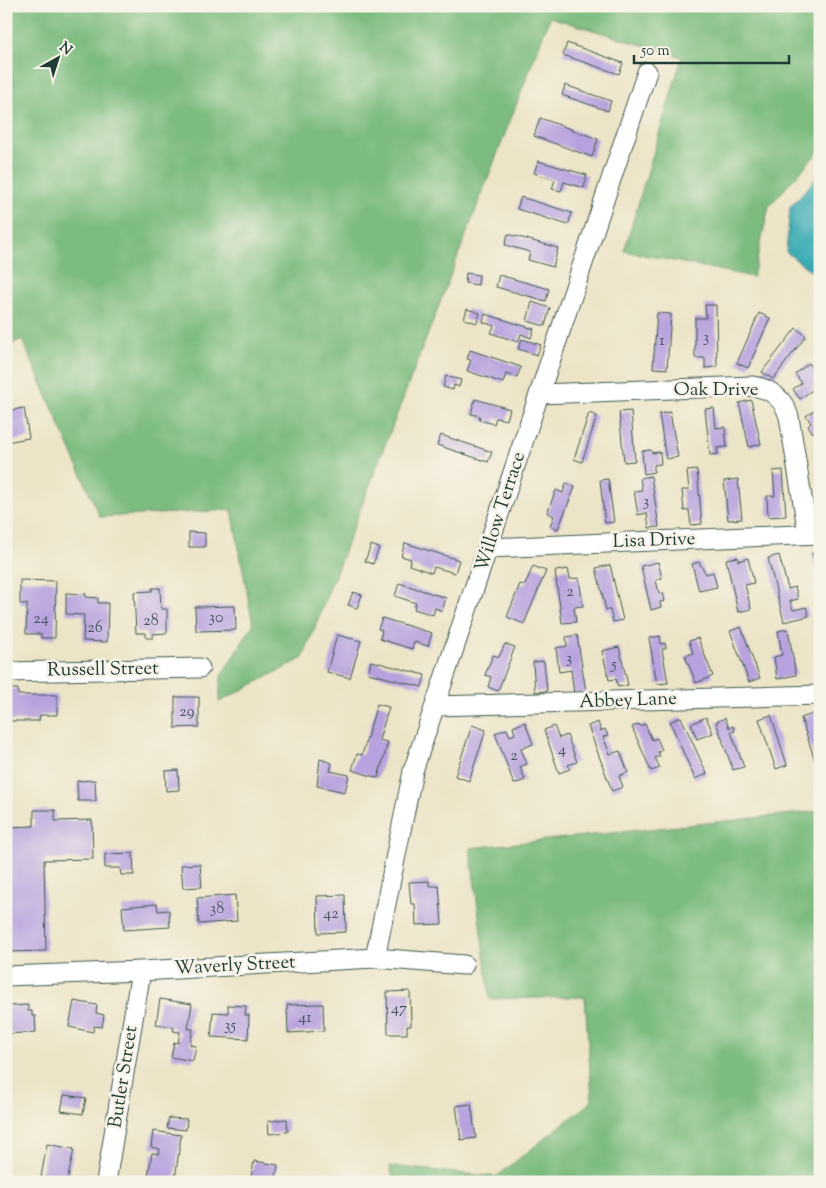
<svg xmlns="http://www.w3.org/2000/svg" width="826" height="1188" font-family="'Sorts Mill Goudy',serif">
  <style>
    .forest { fill: #7bbc7e; stroke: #4d7c59 }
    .water { fill: #39aab4; stroke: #2c7474 }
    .building { fill: #b7a1de }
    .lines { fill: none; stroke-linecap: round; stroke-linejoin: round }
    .minor-casing { stroke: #3e564a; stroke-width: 21 }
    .minor { stroke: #fff; stroke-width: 19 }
    .labels { text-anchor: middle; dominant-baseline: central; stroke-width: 5; stroke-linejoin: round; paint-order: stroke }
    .number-label { font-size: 16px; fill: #45565e }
    .street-label { font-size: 19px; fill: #1f3d34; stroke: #f7f3e8 }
  </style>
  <rect width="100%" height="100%" fill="#f7f3e8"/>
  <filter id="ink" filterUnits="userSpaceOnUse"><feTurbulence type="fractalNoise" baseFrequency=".02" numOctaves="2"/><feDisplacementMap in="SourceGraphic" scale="10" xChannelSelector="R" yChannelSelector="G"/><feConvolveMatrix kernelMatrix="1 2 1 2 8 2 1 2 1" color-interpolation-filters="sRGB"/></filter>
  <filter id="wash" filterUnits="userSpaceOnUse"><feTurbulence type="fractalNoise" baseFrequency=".0096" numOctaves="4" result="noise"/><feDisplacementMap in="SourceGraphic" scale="20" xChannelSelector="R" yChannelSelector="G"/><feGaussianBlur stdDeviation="1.12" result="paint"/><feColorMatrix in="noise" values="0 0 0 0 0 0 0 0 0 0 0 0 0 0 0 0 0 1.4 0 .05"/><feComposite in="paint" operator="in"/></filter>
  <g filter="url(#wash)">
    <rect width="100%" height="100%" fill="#ece4c6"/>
    <g class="forest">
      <polygon points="6,6 820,6 820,150 769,206 753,277 624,251 682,57 550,17 303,658 219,702 221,676 253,625 232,510 100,517 22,339 6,347"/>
      <polygon points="820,811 820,1182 394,1182 390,1166 496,1177 592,1101 585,997 490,999 470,848"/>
    </g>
    <polygon class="water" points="820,174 820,278 786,252 790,207"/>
    <g id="blocks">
      <g class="building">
        <polygon points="567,43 623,63 619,74 563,55"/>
        <polygon points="565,85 611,101 608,111 562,95"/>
        <polygon points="540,118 598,139 592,157 534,136"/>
        <polygon points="538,161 587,175 584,188 564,182 561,191 552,189 555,180 534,173"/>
        <polygon points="521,197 572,213 568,225 517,209"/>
        <polygon points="508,234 558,248 553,267 528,260 530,252 505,245"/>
        <polygon points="466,273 479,275 478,285 465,283"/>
        <polygon points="499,275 549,289 546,301 496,287"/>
        <polygon points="532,302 550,308 545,326 527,321"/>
        <polygon points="705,305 716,305 717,367 705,368 705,358 695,358 695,318 706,318"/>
        <polygon points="467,309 480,313 477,323 464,319"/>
        <polygon points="657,313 671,314 667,369 653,368"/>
        <polygon points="759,313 770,318 748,368 737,363"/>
        <polygon points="485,314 534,329 531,338 521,334 518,342 491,333 494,326 483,322"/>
        <polygon points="796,328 806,336 773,379 762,372"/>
        <polygon points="522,339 541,345 537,355 518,349"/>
        <polygon points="470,350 521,367 517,377 506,374 503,383 467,371 471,360 467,359"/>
        <polygon points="809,363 815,371 820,367 820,384 800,399 793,389 802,383 795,374"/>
        <polygon points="446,376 461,380 459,387 454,385 453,390 443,387"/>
        <polygon points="475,399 510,409 507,420 496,418 494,424 479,420 480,416 471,414"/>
        <polygon points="751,400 761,444 749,447 739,403"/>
        <polygon points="820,406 820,428 813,433 808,426 811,423 806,416"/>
        <polygon points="24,408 29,438 6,442 6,411"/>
        <polygon points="714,408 716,428 725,427 727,447 717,448 718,454 710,455 705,409"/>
        <polygon points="631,411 635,461 624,462 619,412"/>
        <polygon points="670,412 678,457 666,459 659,414"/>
        <polygon points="589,413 597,416 582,462 574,459"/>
        <polygon points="441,435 492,452 488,462 437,445"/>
        <polygon points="651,450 652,453 660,452 661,464 654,465 654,472 644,474 642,451"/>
        <polygon points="697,470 702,524 691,525 689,510 684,511 682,490 689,490 687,471"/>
        <polygon points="783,470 786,516 768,517 767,496 775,496 773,471"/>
        <polygon points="651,476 659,527 649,528 647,513 638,515 634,491 642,490 640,478"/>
        <polygon points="608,479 614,522 605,523 600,480"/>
        <polygon points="738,479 742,519 728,520 724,481"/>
        <polygon points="566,483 575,487 558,529 550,526 554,516 547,513 556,490 563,493"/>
        <polygon points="189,532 205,533 205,547 189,547"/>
        <polygon points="405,543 459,560 455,573 434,567 432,573 409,565 411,559 401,556"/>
        <polygon points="371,545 379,548 373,564 365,561"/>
        <polygon points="820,551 820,578 819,578 812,553"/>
        <polygon points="779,555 788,589 795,587 798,599 790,601 793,610 806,607 809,616 784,622 768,558"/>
        <polygon points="738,557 738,561 748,558 754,583 745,585 751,609 738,612 726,559"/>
        <polygon points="658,562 662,578 656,580 659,594 663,593 665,601 660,602 661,607 651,610 641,566"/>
        <polygon points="699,562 706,574 713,572 717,587 699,591 692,564"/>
        <polygon points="610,565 623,620 613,622 610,610 606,610 596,568"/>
        <polygon points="533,566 546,571 524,624 507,617 520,584 525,585"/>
        <polygon points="568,569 570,579 579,578 583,606 574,607 576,622 562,623 555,571"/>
        <polygon points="20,580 56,581 55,638 41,638 41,634 26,634 27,604 20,604"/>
        <polygon points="399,583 446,598 442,611 435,608 433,615 414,609 416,603 395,596"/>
        <polygon points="152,588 160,588 161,609 167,609 167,633 153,634 153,638 146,638 146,633 136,633 134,592 152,591"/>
        <polygon points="353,592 362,595 357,608 348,605"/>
        <polygon points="66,593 86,594 86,597 98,598 98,603 108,603 107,642 83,641 84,615 66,614"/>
        <polygon points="235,606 236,630 196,631 195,607"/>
        <polygon points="382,618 432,633 428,646 414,642 412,649 380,639 382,630 378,629"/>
        <polygon points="741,627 760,678 749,682 730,631"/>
        <polygon points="788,629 796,675 777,679 774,657 782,655 778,631"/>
        <polygon points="337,635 361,641 350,678 327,672"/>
        <polygon points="577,635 586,692 574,694 571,670 559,672 556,648 567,646 566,637"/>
        <polygon points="660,636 661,644 665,643 666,648 662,649 668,683 657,684 649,638"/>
        <polygon points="698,638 713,676 696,683 685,656 693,653 689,641"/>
        <polygon points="505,644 515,647 498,691 488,687 491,677 485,675 493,655 499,657"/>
        <polygon points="619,647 628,685 618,687 616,679 609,680 602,651"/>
        <polygon points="371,661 425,675 422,687 368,673"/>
        <polygon points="544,661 547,691 535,692 533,662"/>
        <polygon points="6,689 18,689 18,695 57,695 57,715 40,715 39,721 6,721"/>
        <polygon points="175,697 199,697 199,727 175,728"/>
        <polygon points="377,704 389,707 379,740 388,742 378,778 352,770 357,754 362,755"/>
        <polygon points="818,712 820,716 819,773 801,718"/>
        <polygon points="771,715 787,765 776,769 759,719"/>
        <polygon points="681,717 707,774 695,779 670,722"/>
        <polygon points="706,717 713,733 697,739 691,724"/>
        <polygon points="725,718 729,728 733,726 735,731 731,732 744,767 733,770 716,722"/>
        <polygon points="525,722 533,744 521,749 527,764 520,767 525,780 514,784 495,733 507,729 510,736 515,734 513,727"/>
        <polygon points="598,722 601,731 605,729 608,736 603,737 610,754 620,751 628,772 619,776 623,787 612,791 588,726"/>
        <polygon points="639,724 640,726 645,724 652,740 657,738 662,750 658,752 660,756 655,758 660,768 651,771 632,727"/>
        <polygon points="472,725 486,730 469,781 455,776"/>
        <polygon points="554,726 559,738 567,735 577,762 568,765 570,769 559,773 544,730"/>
        <polygon points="320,759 332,763 330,771 349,775 345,792 317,786"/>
        <polygon points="178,770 179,790 166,791 165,771"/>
        <polygon points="95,780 96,801 78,801 77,781"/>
        <polygon points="34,810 55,810 55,821 92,820 93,859 44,860 46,951 6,952 6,827 34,826"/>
        <polygon points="133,853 134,875 121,875 120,868 105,868 105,854"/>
        <polygon points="200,864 202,887 183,888 181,865"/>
        <polygon points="429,881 429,886 439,886 442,924 416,925 415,904 411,904 409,882"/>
        <polygon points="235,895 237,921 199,924 197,898"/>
        <polygon points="345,895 346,932 318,933 317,896"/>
        <polygon points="157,904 158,911 169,910 170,927 124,930 122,907"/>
        <polygon points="410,991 411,1026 407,1026 407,1034 388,1034 387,992"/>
        <polygon points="160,999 192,1004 188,1029 193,1029 190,1045 196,1046 193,1061 171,1057 174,1042 178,1043 180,1032 173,1031 174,1027 156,1024"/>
        <polygon points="74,1001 97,1005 96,1013 104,1015 102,1027 94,1026 93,1032 69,1027"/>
        <polygon points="323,1004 324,1031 288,1033 287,1005"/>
        <polygon points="28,1005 28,1011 32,1011 32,1016 35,1016 36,1032 6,1034 6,1006"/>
        <polygon points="228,1005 246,1006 245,1015 249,1015 248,1039 211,1037 213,1012 228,1013"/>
        <polygon points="64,1095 86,1098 83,1114 61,1111"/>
        <polygon points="471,1104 476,1138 461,1140 456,1106"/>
        <polygon points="169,1118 187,1119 186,1130 167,1128"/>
        <polygon points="287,1119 288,1132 269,1134 268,1121"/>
        <polygon points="153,1131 181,1135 175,1180 153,1179 148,1176 152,1153 159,1154 160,1149 151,1147"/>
        <polygon points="47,1144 74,1149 67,1182 41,1177"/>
        <polygon points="254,1161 278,1165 275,1182 250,1182"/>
      </g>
    </g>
  </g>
  <g filter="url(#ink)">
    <use href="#blocks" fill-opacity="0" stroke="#3e564a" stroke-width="1"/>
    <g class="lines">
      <defs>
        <g id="minor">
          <path d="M540,394L752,386C770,388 784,399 789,417L808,534"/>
          <polyline points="489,548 820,534"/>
          <polyline points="6,672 200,668"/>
          <polyline points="436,706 820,695"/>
          <polyline points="375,958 413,771 647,72"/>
          <polyline points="6,976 141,971 375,958 464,965"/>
          <polyline points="106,1182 141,971"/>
        </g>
      </defs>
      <use href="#minor" class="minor-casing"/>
      <use href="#minor" class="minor"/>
    </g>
  </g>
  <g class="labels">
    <g class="number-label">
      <text x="706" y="338">3</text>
      <text x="662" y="341">1</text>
      <text x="646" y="502">3</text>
      <text x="570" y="592">2</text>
      <text x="216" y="618">30</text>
      <text x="41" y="619">24</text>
      <text x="151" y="621">28</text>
      <text x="95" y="628">26</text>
      <text x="569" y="659">3</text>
      <text x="614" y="665">5</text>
      <text x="187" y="712">29</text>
      <text x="562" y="750">4</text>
      <text x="514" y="756">2</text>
      <text x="217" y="909">38</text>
      <text x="331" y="914">42</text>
      <text x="399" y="1009">47</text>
      <text x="305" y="1018">41</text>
      <text x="230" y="1026">35</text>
    </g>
    <g class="street-label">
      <text x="716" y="390">Oak Drive</text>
      <text transform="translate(501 512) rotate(-72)">Willow Terrace</text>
      <text transform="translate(654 541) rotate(-2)">Lisa Drive</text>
      <text transform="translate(103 670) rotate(-1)">Russell Street</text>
      <text transform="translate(628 701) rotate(-2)">Abbey Lane</text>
      <text transform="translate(235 966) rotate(-3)">Waverly Street</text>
      <text transform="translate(124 1077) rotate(-81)">Butler Street</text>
    </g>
  </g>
  <rect width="826" height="1188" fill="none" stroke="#f7f3e8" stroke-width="25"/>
  <g transform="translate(58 58) rotate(39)" stroke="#f7f3e8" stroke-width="4" paint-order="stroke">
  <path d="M0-4L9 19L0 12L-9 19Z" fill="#1f3d34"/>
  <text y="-8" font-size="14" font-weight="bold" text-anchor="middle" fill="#1f3d34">N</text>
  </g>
  <path d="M634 55v8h155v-8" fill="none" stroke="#1f3d34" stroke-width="2.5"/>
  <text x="641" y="55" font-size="15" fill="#1f3d34" stroke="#f7f3e8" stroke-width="4" paint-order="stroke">50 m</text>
</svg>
